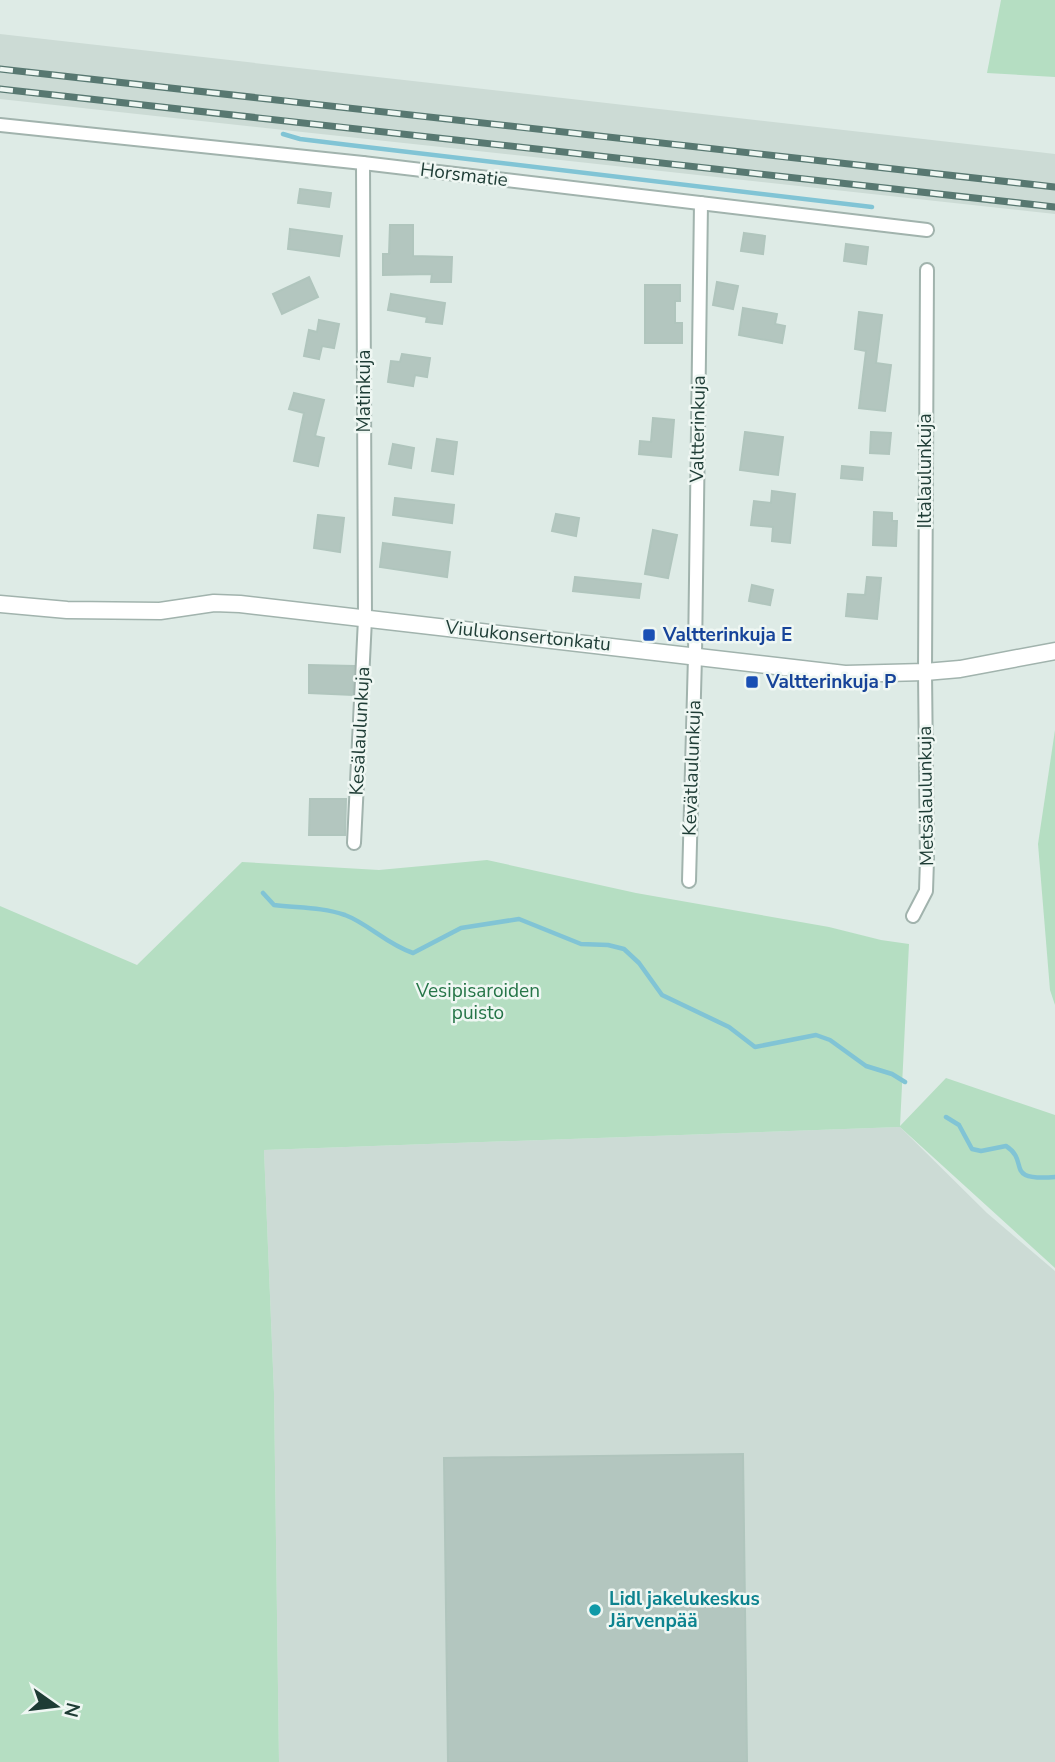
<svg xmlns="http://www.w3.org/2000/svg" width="1055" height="1762" font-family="'Nunito Sans',sans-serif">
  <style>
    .built { fill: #ccdbd5 }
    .green { fill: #b5dec2 }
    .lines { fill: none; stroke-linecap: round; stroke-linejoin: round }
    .stream { stroke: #81c4d5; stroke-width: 4.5 }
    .building { fill: #b3c6bf; stroke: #b0c5bd; stroke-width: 2 }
    .minor-casing { stroke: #a1b3ad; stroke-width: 16 }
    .tertiary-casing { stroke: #a1b3ad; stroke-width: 19 }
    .minor { stroke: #fff; stroke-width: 12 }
    .tertiary { stroke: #fff; stroke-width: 16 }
    .rail-casing { stroke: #587871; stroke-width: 7 }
    .rail { stroke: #eff7f3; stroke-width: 4.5; stroke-dasharray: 13; stroke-linecap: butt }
    .transit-dot { fill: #1a4fb4; stroke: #eff7f3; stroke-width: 2.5 }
    .culture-dot { fill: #0f9aa8; stroke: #eff7f3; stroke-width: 2.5 }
    .labels { text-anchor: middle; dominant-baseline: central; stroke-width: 5; stroke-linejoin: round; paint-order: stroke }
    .street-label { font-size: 19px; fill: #1e3c35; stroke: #eff7f3 }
    .transit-label { font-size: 19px; font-weight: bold; fill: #164399; stroke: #eff7f3; text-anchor: start }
    .park-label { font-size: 19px; fill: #267548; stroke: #eff7f3 }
    .culture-label { font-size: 19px; font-weight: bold; fill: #0d838f; stroke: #eff7f3; text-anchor: start }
  </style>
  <rect width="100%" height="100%" fill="#deebe6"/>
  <g class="built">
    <polygon points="0,34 1055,154 1055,214 0,99"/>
    <polygon points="900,1127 987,1213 1055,1271 1055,1762 279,1762 274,1393 264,1150"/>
  </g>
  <g class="green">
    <polygon points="1001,0 1055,0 1055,77 987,73"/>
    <polygon points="1055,730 1055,1005 1050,990 1038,844"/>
    <polygon points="487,860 636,893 829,927 881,940 909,944 900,1126 946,1078 1055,1115 1055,1268 900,1127 264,1150 274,1393 279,1762 0,1762 0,906 137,965 242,862 379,870"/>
  </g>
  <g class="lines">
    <g class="stream">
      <polyline points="283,134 300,139 349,145 872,207"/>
      <path d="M263,893L274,905C298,908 322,907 345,915C369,924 386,944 413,953L461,928L519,919L581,944L608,945L624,949L639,963L662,995L729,1027L755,1047L816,1035L830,1040L866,1066L892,1074L905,1082"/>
      <path d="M946,1117L959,1125L972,1149L981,1151L1006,1146C1031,1162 1002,1181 1055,1177"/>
    </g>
  </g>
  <g class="building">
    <polygon points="300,189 331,193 329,207 298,203"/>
    <polygon points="390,225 413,225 413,256 452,257 451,282 431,282 432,274 383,275 383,254 389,254"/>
    <polygon points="290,229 342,236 339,256 288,249"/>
    <polygon points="744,233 765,236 763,254 741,251"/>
    <polygon points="846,244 868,247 866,264 844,261"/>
    <polygon points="309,277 318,297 282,314 273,294"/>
    <polygon points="717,282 738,286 733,309 713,305"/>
    <polygon points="645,285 680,285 680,301 675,301 675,323 682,323 682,343 645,343"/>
    <polygon points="391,294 445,303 442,324 426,322 427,317 388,310"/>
    <polygon points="743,308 777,314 775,324 785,326 782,343 739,335"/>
    <polygon points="859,312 882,315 876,363 891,365 885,411 859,408 866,351 855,349"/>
    <polygon points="319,320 339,324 334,348 322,346 319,359 304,356 309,330 317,332"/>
    <polygon points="402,354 430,358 427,377 415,375 413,386 388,382 391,361 400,362"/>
    <polygon points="294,393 324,400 315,436 324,438 318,466 294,461 304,413 289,409"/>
    <polygon points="653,418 674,420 671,457 639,454 640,441 651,442"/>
    <polygon points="745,432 783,437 778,475 740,470"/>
    <polygon points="871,432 891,433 889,454 870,453"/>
    <polygon points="437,439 457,442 453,474 432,471"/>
    <polygon points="393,444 414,448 411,468 389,464"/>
    <polygon points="842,466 863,468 862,480 841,478"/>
    <polygon points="772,491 795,494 790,543 772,541 773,527 751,525 754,501 771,503"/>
    <polygon points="395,498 454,505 452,523 393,515"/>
    <polygon points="874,512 892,513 892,521 897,521 896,546 873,545"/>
    <polygon points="556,514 579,518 576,536 552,531"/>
    <polygon points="318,515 344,518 340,552 314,548"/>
    <polygon points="653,530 677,535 668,578 645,574"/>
    <polygon points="383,543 450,552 447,577 380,567"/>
    <polygon points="575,577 641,584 639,598 573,591"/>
    <polygon points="867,577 881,578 877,619 846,616 848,594 865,595"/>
    <polygon points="752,585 773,590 770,605 749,601"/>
    <polygon points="309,665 354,666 353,695 309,693"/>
    <polygon points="310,799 346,799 345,835 309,835"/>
    <polygon points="743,1454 747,1762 448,1762 444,1458"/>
  </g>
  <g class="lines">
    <defs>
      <g id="minor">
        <polyline points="0,125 363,163 927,230"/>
        <polyline points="354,843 365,619 363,163"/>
        <polyline points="689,881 695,656 701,203"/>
        <polyline points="913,916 926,891 927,860 925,672 927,270"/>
      </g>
      <polyline id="tertiary" points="0,604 67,610 160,611 214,603 240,604 845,674 925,672 960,669 1055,651"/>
    </defs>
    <use href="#minor" class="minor-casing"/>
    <use href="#tertiary" class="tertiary-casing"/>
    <use href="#minor" class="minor"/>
    <use href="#tertiary" class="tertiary"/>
    <defs>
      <g id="rail">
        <polyline points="0,69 1055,187"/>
        <polyline points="0,89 1055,207"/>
      </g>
    </defs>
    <use href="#rail" class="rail-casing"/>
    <use href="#rail" class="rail"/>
  </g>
  <g class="transit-dot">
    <rect x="642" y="628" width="14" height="14" rx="3.5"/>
    <rect x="745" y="675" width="14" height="14" rx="3.5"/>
  </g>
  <circle class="culture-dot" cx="595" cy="1610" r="7"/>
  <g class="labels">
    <g class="street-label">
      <text transform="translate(464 175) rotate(7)">Horsmatie</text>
      <text transform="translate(364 391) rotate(-90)">Matinkuja</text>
      <text transform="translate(698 429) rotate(-89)">Valtterinkuja</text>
      <text transform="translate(925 471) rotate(-90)">Iltalaulunkuja</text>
      <text transform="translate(528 636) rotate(6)">Viulukonsertonkatu</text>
      <text transform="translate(360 731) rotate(-87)">Kesälaulunkuja</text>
      <text transform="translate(692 768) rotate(-88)">Kevätlaulunkuja</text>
      <text transform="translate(926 796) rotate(-91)">Metsälaulunkuja</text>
    </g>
    <g class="transit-label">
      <text x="663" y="635">Valtterinkuja E</text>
      <text x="766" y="682">Valtterinkuja P</text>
    </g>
    <g class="park-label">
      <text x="478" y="991">Vesipisaroiden<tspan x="478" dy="22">puisto</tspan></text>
    </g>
    <g class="culture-label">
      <text x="609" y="1599">Lidl jakelukeskus<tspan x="609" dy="22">Järvenpää</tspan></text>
    </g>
  </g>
  <g transform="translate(56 1706) rotate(104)" stroke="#eff7f3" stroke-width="5" paint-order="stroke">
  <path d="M0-5L12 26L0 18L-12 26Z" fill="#1e3c35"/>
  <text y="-10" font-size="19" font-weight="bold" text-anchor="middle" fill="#1e3c35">N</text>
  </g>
</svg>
